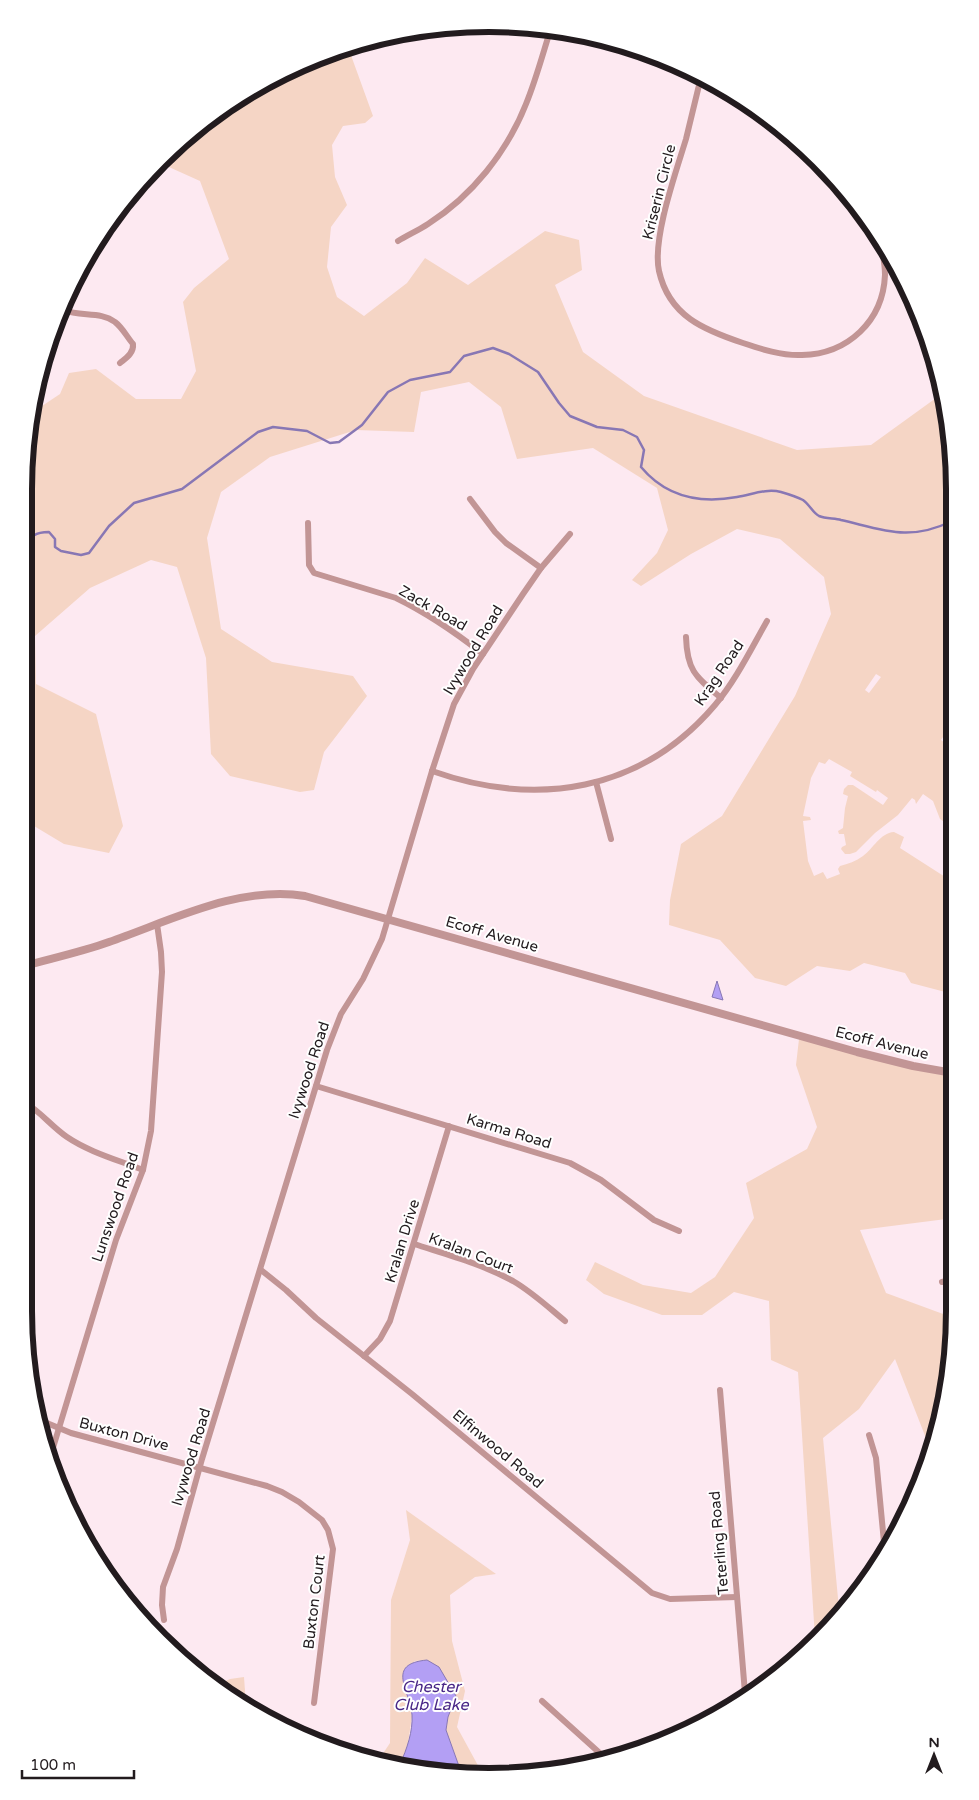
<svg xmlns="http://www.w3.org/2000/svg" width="979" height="1800" font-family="'Varela Round',sans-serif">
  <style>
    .green { fill: #f5d5c5; fill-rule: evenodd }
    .water { fill: #b39ff4; stroke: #8877b4 }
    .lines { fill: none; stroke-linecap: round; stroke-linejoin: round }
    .stream { stroke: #8877b4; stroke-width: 2.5 }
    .minor { stroke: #c29595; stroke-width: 6 }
    .tertiary { stroke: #c29595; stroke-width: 8 }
    .labels { text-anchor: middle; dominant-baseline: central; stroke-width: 4; stroke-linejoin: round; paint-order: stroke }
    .street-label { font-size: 15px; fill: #221b1e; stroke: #fff }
    .water-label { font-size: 16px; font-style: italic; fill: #492787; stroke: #fff }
    .rim { fill: none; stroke: #221b1e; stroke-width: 6 }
  </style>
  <rect width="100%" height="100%" fill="#fde9f1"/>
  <g class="green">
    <path d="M348,47L373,116L365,123L343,126L332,145L335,177L347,205L331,227L327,267L337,297L364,316L407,283L425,258L468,285L545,231L579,240L582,270L555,285L583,352L644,396L797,450L871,445L936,398L942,389L951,429L952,724L941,740L948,745L952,739L953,828L940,819L933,801L923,794L916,804L915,800L912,798L898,815L875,833L856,852L850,854H845L841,849L842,847L846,845L844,834H839L838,831L843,828L845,808L848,796L843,794L844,789L848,785H853L883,805L888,798L877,790L876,792L850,776L852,772L829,759L825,764L819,762L811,778L803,816L810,817L811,820L803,821L808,861L814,876L823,872L827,879L840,874L838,869L840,866C848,864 856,861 863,856C873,849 880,833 894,832L904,837L900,848L953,882V994L911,983L905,973L864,963L850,971L817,966L786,986L755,978L720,940L669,925L670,900L681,844L722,816L795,696L831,614L824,577L780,539L737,529L691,554L641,586L632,580L657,553L668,530L657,488L593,448L517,459L501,407L469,382L421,392L414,432L356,430L270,457L221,492L207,538L221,629L272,662L353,676L367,696L324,752L314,790L300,792L230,776L211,754L206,658L177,567L151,560L90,588L35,636L36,684L96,714L123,826L109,853L64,844L24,820L25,459L33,412L60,394L69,373L96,369L136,399H181L196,371L183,302L194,288L229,259L200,181L160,163L206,120L283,72ZM876,674L881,677L869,693L865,690Z"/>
    <polygon points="799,1039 913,1069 953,1077 954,1218 860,1230 886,1293 954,1318 954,1341 939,1431 931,1451 895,1359 859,1409 823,1438 839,1609 815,1638 798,1372 771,1360 769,1301 734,1292 702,1315 662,1315 604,1294 586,1280 595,1262 643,1285 691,1293 715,1277 754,1218 746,1183 807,1149 817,1127 796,1065"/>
    <polygon points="406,1510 496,1574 475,1577 450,1595 452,1641 465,1691 457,1727 481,1771 460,1769 446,1730 448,1717 456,1695 427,1660 415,1661 405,1669 406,1692 412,1716 407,1750 401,1763 378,1761 390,1743 391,1600 410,1540"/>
    <polygon points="244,1677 246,1705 231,1698 217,1685 230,1679"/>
  </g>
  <g class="water">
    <polygon points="717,981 723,1000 712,997"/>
    <path d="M427,1660L439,1667L456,1696L448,1717L446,1730L460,1769L400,1764C407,1749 413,1731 412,1715C410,1690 385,1664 427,1660Z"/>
  </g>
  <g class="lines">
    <path class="stream" d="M25,548C32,536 34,532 49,532L55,539V547L61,551L81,555L89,553L109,526L134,503L182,489L258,432L273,427L307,431L330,443L339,442L362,425L388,392L410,380L450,372L464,356L493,348L509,354L538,372L559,403L570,416L597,427L623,430L637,437L644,450L641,467C666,497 699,504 737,497C751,495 766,488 781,492C788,494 797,497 803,500C809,504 813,513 819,516C826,519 835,518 841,520C884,530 909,542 952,521"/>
    <g class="minor">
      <polyline points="420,31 421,36"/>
      <path d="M701,77C696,97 691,118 686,139C676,172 652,239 659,271C669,316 704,330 743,343C761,349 782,356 802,355C848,354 883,321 885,275C885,262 882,250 880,238"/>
      <path d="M398,241C408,235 419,230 428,224C472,196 507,152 526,104C536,80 543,53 551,28"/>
      <path d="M64,310C80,317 101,311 115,322C122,327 127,337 133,344C134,353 126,358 120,363"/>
      <polyline points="470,499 495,532 506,543 541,568"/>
      <path d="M308,523L309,565L314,573L396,598C427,613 456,633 483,654"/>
      <path d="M686,637C687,671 696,677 721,698"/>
      <path d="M432,771C537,808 641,792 715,705C736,680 751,649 767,621"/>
      <polyline points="596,782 611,839"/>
      <polyline points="316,1086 570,1163 601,1180 654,1220 679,1231"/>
      <path d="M24,1102C40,1111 51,1126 67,1137C89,1152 118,1160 143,1170"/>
      <path d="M414,1244C448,1255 482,1264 513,1281C532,1292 548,1307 565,1321"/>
      <polyline points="261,1270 286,1290 316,1318 412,1394 652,1593 670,1599 737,1597"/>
      <polyline points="942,1282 954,1279"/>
      <polyline points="364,1356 380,1339 390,1321 449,1126"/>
      <polyline points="720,1390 745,1693"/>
      <polyline points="42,1421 71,1433 267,1486 282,1492 299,1502 322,1520 328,1530 333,1549 314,1703"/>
      <polyline points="869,1435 876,1458 885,1553"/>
      <polyline points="49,1461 116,1240 143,1170 151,1131 162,972 161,952 157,924"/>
      <polyline points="164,1620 162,1605 163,1587 177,1549 202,1459 327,1050 341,1014 363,979 382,939 432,771 454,704 473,669 523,594 541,568 570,534"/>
      <polyline points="542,1701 603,1756"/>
    </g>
    <path class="tertiary" d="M24,966C53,958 81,952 109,942C170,921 239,885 305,896L857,1052L913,1066L953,1073"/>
  </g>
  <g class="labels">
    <g class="street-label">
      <text transform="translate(659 192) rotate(-76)">Kriserin Circle</text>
      <text transform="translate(433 608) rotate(30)">Zack Road</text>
      <text transform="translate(473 650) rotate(-59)">Ivywood Road</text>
      <text transform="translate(719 673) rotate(-56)">Krag Road</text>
      <text transform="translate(492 934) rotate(16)">Ecoff Avenue</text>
      <text transform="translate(882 1043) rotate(14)">Ecoff Avenue</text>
      <text transform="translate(309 1070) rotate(-72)">Ivywood Road</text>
      <text transform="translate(509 1131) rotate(17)">Karma Road</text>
      <text transform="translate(115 1207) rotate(-71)">Lunswood Road</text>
      <text transform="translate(402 1241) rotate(-73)">Kralan Drive</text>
      <text transform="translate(471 1253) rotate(21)">Kralan Court</text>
      <text transform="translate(124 1434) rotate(15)">Buxton Drive</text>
      <text transform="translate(498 1449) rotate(40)">Elfinwood Road</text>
      <text transform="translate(191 1457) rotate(-73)">Ivywood Road</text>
      <text transform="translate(719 1543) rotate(-95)">Teterling Road</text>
      <text transform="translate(314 1602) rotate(-83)">Buxton Court</text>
    </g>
    <g class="water-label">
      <text x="431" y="1687">Chester<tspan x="431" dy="18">Club Lake</tspan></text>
    </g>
  </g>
  <path d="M0 0H979V1800H0ZM489 32H489A457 457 0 0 1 946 489V1311A457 457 0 0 1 489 1768H489A457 457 0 0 1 32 1311V489A457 457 0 0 1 489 32Z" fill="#fff" fill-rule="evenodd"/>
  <path class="rim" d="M489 32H489A457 457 0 0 1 946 489V1311A457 457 0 0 1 489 1768H489A457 457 0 0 1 32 1311V489A457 457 0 0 1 489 32Z"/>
  <g transform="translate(934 1755)" stroke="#ffffff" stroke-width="4" paint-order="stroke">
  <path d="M0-4L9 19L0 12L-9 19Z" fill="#221b1e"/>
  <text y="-8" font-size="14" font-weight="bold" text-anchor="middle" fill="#221b1e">N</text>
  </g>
  <path d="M22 1770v8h112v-8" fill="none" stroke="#221b1e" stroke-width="2.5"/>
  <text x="30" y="1770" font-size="15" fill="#221b1e" stroke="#ffffff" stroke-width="4" paint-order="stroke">100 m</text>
</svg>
